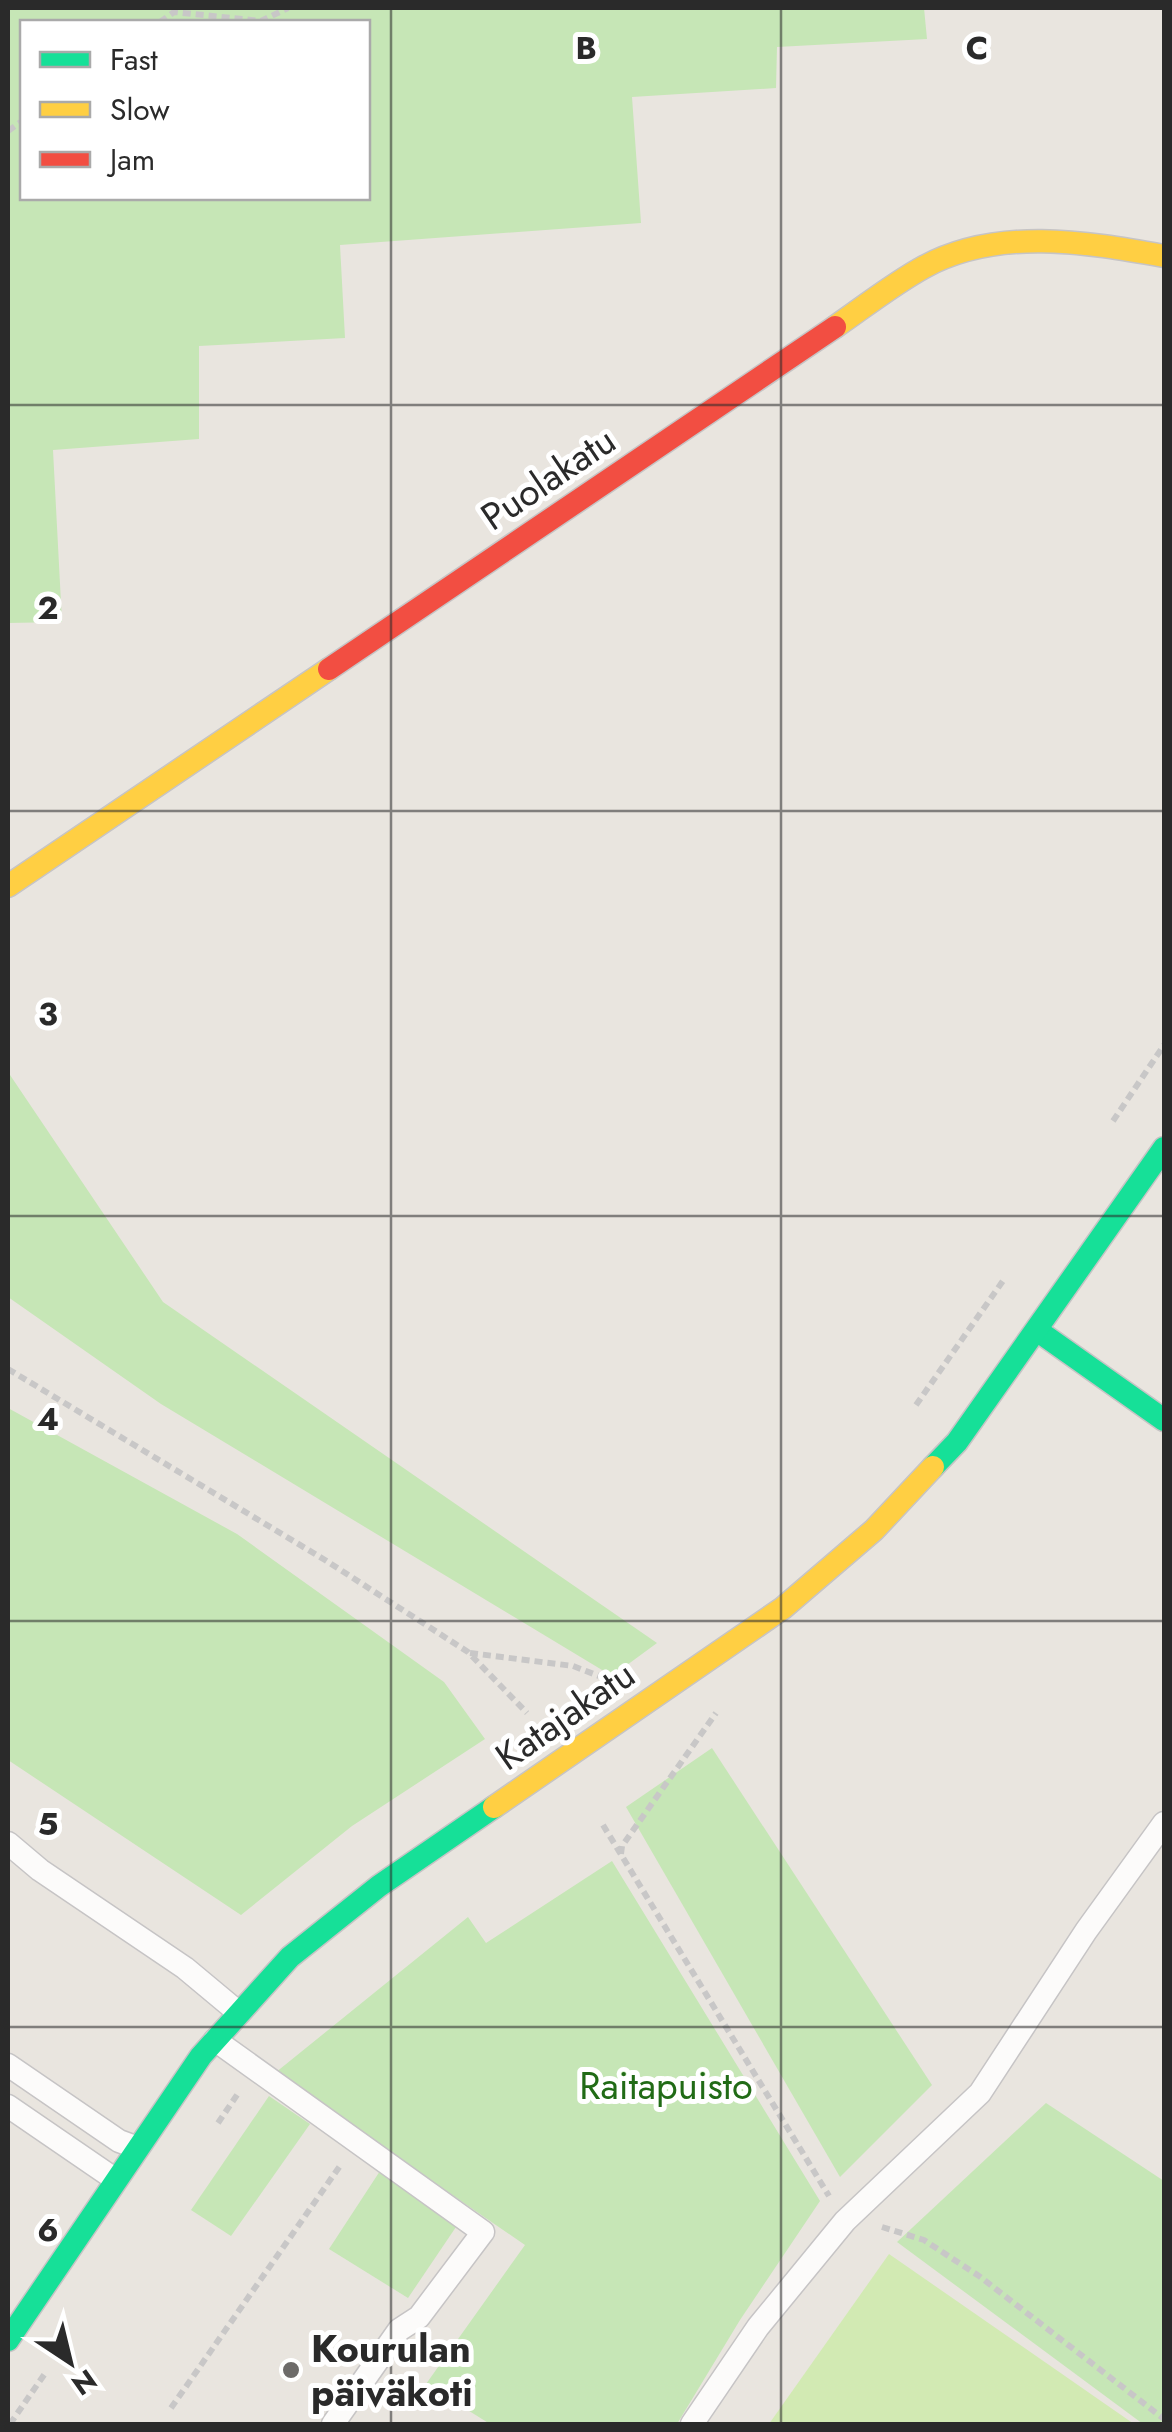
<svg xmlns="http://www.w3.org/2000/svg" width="1172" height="2432" font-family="Jost,sans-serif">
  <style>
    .green { fill: #c6e6b6; fill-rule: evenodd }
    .pitch { fill: #d2eab3 }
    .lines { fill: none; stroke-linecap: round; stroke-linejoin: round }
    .lane-casing { stroke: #c6c4c5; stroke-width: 25 }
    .fast-casing { stroke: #c6c4c5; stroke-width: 25 }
    .slow-casing { stroke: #c6c4c5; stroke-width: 25 }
    .jam-casing { stroke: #c6c4c5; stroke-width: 25 }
    .path { stroke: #c8c7c7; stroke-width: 6; stroke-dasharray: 8 5; stroke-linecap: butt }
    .lane { stroke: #fcfbfa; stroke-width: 22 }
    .fast { stroke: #16e098; stroke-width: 22 }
    .slow { stroke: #ffcf43; stroke-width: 22 }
    .jam { stroke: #f24e42; stroke-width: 22 }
    .grid { fill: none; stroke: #2a2a2a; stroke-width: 2.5; stroke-opacity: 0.55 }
    .poi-dot { fill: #6d6b69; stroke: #fff; stroke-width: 4 }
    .labels { text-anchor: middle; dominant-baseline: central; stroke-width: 10; stroke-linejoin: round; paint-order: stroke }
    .street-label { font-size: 38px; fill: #2a2a2a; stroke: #fff }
    .park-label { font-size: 38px; fill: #216b16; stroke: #fff }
    .poi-label { font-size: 38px; font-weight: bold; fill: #2a2a2a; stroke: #fff; text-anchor: start }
    .grid-label { font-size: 32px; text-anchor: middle; font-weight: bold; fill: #2a2a2a; stroke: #fff; stroke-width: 10; stroke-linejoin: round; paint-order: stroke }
  </style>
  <rect width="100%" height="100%" fill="#e9e5df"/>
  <g class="green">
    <path d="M8,8H924L927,39L777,47L776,88L632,97L641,223L340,245L345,338L199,346V439L53,450L62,622L8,623ZM368,22V198H22V22Z"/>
    <polygon points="8,1072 163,1302 657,1643 612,1676 161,1404 8,1297"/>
    <polygon points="8,1408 237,1534 444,1682 485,1739 352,1826 241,1915 8,1760"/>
    <polygon points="712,1748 932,2085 840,2177 626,1807"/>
    <polygon points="612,1861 820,2201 740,2320 677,2424 490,2424 426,2384 525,2245 275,2073 468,1917 486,1943"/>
    <polygon points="269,2096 310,2124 231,2236 191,2210"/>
    <polygon points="1046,2103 1164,2181 1164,2424 1143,2424 897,2242"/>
    <polygon points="380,2171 458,2224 408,2298 329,2249"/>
  </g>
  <polygon class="pitch" points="889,2254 1134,2424 769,2424"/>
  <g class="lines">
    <defs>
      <g id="lane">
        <polyline points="8,1843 40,1870 185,1968 239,2013"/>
        <polyline points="215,2040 483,2232 419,2317 399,2330 333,2424"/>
        <polyline points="8,2065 119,2141 138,2148"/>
        <polyline points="8,2106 116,2180"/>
        <polyline points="692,2424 758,2327 845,2221 980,2093 1086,1931 1164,1823"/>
      </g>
      <g id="fast">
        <polyline points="1038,1331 1164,1420"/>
        <polyline points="933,1467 957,1442 1164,1148"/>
        <polyline points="8,2340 201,2056 290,1957 379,1886 494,1807"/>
      </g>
      <g id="slow">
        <path d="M835,327C864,307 893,284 924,267C997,227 1086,242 1164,256"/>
        <polyline points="8,886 329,669"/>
        <polyline points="494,1807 783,1608 874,1530 933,1467"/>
      </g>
      <polyline id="jam" points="329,669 835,327"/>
    </defs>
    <use href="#lane" class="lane-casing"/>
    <use href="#fast" class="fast-casing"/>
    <use href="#slow" class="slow-casing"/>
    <use href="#jam" class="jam-casing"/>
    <g class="path">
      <polyline points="160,22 174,12 261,21 288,8"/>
      <polyline points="8,131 22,121"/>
      <polyline points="1113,1121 1164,1045"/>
      <polyline points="8,1369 325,1560 468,1652 527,1713"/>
      <polyline points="916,1405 1005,1278"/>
      <polyline points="470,1653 573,1666 599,1676"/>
      <polyline points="603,1825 829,2196"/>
      <polyline points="621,1854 622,1846 716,1713"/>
      <polyline points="218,2123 239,2092"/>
      <polyline points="882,2227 924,2240 979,2276 1164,2419"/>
      <polyline points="171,2408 342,2163"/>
      <polyline points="10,2424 46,2372"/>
    </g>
    <use href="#lane" class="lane"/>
    <use href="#fast" class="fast"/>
    <use href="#slow" class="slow"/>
    <use href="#jam" class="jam"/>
  </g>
  <path class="grid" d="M391,8V2424M781,8V2424M8,405H1164M8,811H1164M8,1216H1164M8,1621H1164M8,2027H1164"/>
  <circle class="poi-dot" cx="291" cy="2370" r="10"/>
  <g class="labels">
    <g class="street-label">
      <text transform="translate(548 478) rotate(-34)">Puolakatu</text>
      <text transform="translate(565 1715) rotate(-35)">Katajakatu</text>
    </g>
    <g class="park-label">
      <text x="666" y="2085">Raitapuisto</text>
    </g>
    <g class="poi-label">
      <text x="311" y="2348">Kourulan<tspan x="311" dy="44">päiväkoti</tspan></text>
    </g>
  </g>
  <g class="grid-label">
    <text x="586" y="59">B</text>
    <text x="977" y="59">C</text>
    <text x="48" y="619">2</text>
    <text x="48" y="1025">3</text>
    <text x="48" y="1430">4</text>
    <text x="48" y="1835">5</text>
    <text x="48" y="2241">6</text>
  </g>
  <rect width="1172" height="2432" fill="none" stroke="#2a2a2a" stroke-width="20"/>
  <rect x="20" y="20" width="350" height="180" fill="#ffffff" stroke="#aaaaaa" stroke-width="2.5"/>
  <rect x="40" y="52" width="50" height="15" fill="#16e098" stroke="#aaaaaa" stroke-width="2.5"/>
  <text x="110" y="70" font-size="30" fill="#2a2a2a">Fast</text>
  <rect x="40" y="102" width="50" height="15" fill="#ffcf43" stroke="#aaaaaa" stroke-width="2.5"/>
  <text x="110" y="120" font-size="30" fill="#2a2a2a">Slow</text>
  <rect x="40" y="152" width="50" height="15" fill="#f24e42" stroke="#aaaaaa" stroke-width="2.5"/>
  <text x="110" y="170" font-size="30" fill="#2a2a2a">Jam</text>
  <g transform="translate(70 2362) rotate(145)" stroke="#ffffff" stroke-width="8" paint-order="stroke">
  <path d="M0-8L18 38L0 25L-18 38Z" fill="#2a2a2a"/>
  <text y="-15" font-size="28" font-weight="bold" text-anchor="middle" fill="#2a2a2a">N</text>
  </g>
</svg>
